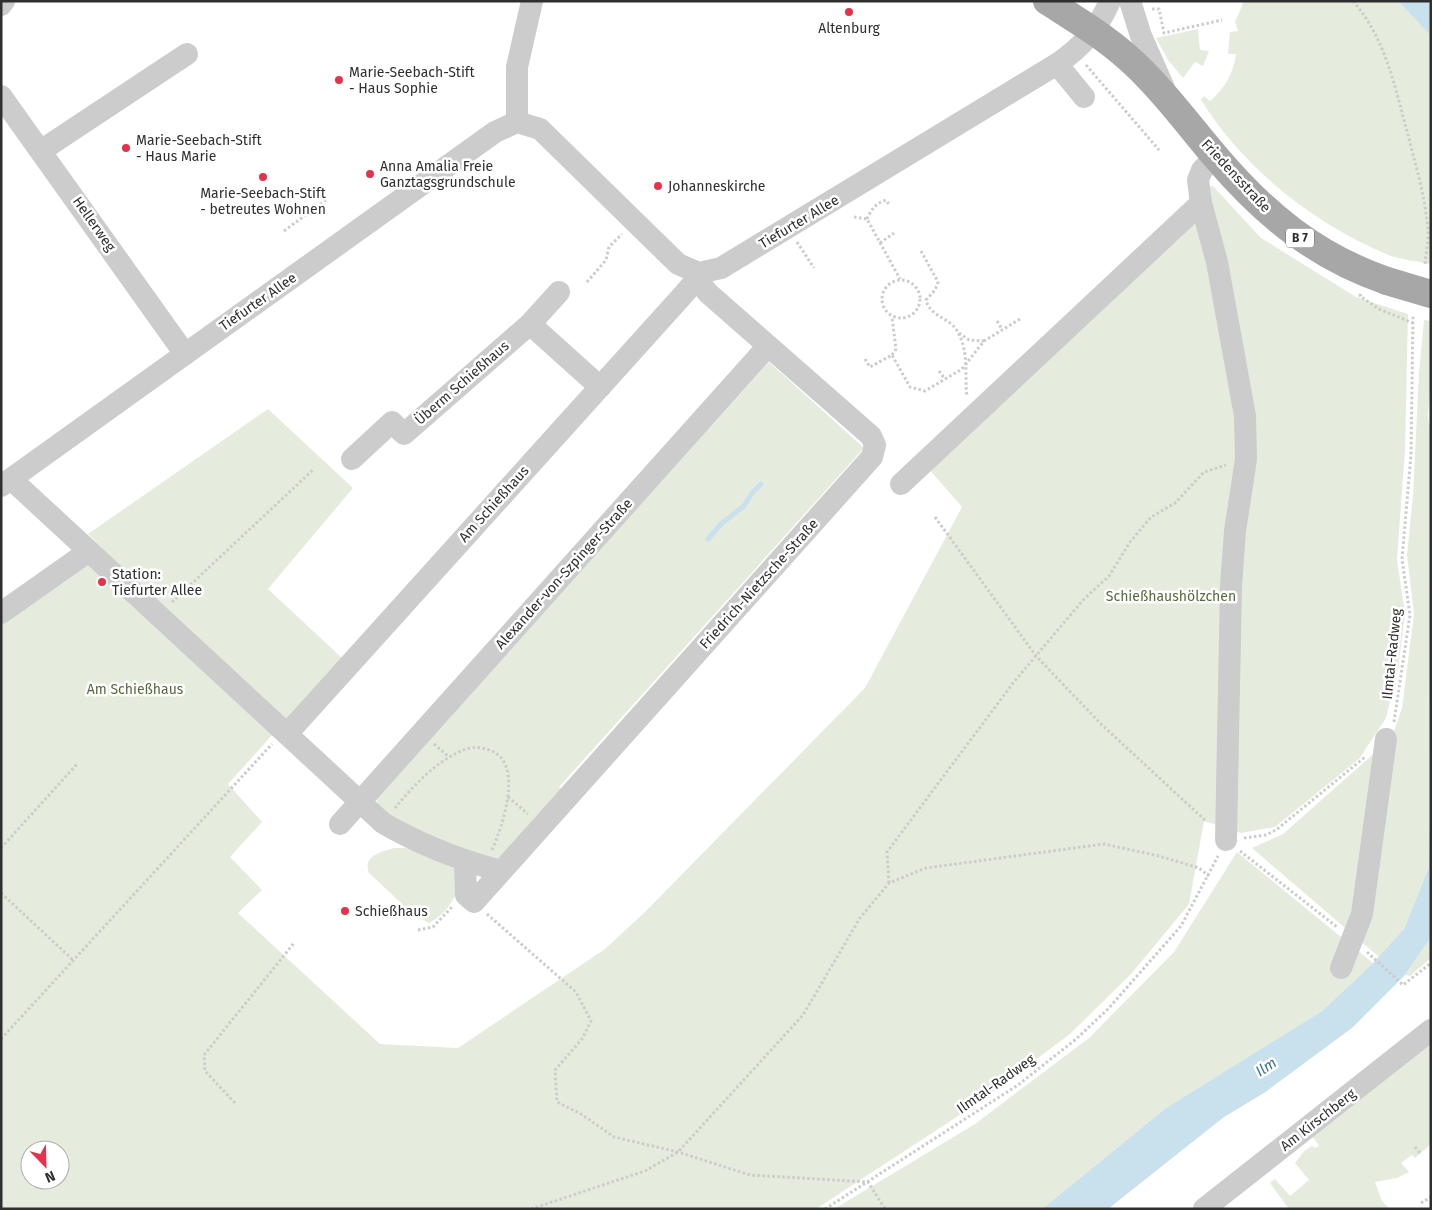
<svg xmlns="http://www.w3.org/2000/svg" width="1432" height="1210" font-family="'Fira Sans',sans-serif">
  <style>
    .green { fill: #e6ecdd; fill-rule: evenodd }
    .water { fill: #c9e1ec }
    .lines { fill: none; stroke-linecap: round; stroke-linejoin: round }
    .stream { stroke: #c9e1ec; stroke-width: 5 }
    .path { stroke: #ccc; stroke-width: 3; stroke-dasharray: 2.5 2.5; stroke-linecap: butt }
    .minor { stroke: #ccc; stroke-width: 22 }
    .major { stroke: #a7a7a7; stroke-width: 28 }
    .major-bridge { stroke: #a7a7a7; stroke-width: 28 }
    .poi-dot { fill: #e5324b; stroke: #fff; stroke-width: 2 }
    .labels { text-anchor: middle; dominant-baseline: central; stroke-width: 5; stroke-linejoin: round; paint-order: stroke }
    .shield { fill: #fff; stroke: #6d6d6d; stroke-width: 1 }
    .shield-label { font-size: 12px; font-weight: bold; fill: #2f2f2f }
    .poi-label { font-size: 14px; fill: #2f2f2f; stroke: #fff; text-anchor: start }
    .street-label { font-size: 14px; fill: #2f2f2f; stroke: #fff }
    .park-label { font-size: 14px; fill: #556b3c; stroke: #fff }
    .water-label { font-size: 15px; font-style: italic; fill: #3d7691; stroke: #fff }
  </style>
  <rect width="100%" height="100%" fill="#fff"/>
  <g class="green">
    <path d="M1244,1H1398L1431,36V261L1429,264C1417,261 1403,260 1391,256C1315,225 1245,170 1201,100L1204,96L1210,101C1225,88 1233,74 1236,54H1228L1230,32L1238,31L1235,22Z"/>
    <polygon points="1198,29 1200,50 1209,51 1203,66 1195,62 1183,78 1168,60 1156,38"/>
    <path d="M1213,186L1261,238L1356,297L1408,314L1405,450L1397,559L1405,614L1398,669L1386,718L1359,759L1275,827L1241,833L1204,821L1189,904L1132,973L1070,1034L978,1103L816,1209H1V623L102,548L88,534L268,409L353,488L268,589L342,658L228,784L262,822L230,857L262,890L238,913L380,1044L458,1048L605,949L645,912L865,688L962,507L928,468L1207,187ZM30,1150H60V1180H30Z"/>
    <polygon points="1424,320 1431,321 1431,381 1428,416 1431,434 1429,867 1404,929 1379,957 1252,848 1283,834 1371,756 1394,731 1402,708 1414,614 1407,555 1413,495 1419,372"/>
    <path d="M769,362L864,448L559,787L563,790L503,856L492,861C468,851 378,824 376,797Z"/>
    <path d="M395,848H408L454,868C467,888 447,914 429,923L415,916L369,873C362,856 382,851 395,848Z"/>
    <polygon points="1237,852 1373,963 1322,1011 1166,1108 1042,1209 834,1209 975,1124 1089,1038 1174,952"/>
    <polygon points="1431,937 1431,958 1410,976 1405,975"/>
    <polygon points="1431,1041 1431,1141 1429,1146 1415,1158 1412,1155 1401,1163 1409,1172 1397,1178 1375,1182 1382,1201 1390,1209 1289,1209 1270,1183 1275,1179 1290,1196 1309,1180 1295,1163 1304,1151 1312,1146 1316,1148 1319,1145 1311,1135"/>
  </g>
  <g class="water">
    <polygon points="1398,1 1431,1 1431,36"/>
    <polygon points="1431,755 1431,937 1405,975 1352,1028 1264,1093 1224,1117 1108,1209 1042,1209 1166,1108 1322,1011 1373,963 1404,929 1429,867"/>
  </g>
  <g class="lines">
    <polyline class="stream" points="708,539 722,523 744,506 752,493 761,484"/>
    <g class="path">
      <path d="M1353,1C1386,39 1395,88 1408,135C1416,166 1425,197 1428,229C1429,240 1426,252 1425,264"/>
      <polyline points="1152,9 1159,9 1164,33 1222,20"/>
      <polyline points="1086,65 1159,150"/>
      <polyline points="854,217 867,219 900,279"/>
      <path d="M867,219C871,210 876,203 886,200L890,206"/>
      <polyline points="284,231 326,200"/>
      <polyline points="797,242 814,268"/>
      <polyline points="880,243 894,233"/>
      <path d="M921,251L938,282L935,290L926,300C930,316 947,317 956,329C970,351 964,373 967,397"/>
      <circle cx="901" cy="299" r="19"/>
      <polyline points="587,282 606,260 609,247 622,234"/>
      <polyline points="1361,294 1360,296 1379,309 1413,323"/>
      <polyline points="997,321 1002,329"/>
      <polyline points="959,333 969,340 984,341"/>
      <polyline points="892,355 896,349 892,317"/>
      <polyline points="865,359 870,367 892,355 910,387 925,391 962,369 984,341 1020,319"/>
      <polyline points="939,371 945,379"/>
      <polyline points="935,517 1036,656 1102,725 1207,822"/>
      <polyline points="172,602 314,469"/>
      <polyline points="1394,722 1410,615 1402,559 1411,455 1413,315"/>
      <polyline points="434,744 449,757"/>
      <polyline points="508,797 528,814"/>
      <path d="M395,808C413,786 438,759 466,749C474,746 485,748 492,751C524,765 502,827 492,850"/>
      <polyline points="1244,838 1266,835 1276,830 1365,757"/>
      <polyline points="1,848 78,763"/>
      <polyline points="1240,851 1337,927"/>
      <polyline points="889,883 887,852 1013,683 1084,599 1109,576 1130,542 1151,517 1175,503 1204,472 1226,465"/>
      <polyline points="1,893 73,960"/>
      <polyline points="487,914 576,992 591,1021 582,1039 555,1070 557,1102 581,1114 614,1137 678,1152 750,1175 868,1182 885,1209"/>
      <polyline points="418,930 433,927 452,907"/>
      <polyline points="1367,952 1403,985 1431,963"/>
      <polyline points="1,1039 272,744"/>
      <polyline points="235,1103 205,1071 204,1055 294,943"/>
      <polyline points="1415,1147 1420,1153"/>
      <polyline points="1421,1203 1431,1197"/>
      <polyline points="531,1209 645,1171 678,1152 803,1015 860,918 889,883 926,868 1104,844 1159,856 1199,868 1209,876"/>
      <polyline points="825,1209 1018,1085 1075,1040 1108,1009 1181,926 1218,856"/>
    </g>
    <g class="minor">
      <polyline points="1130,1 1141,36 1164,88"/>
      <polyline points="1,5 4,1"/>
      <polyline points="1057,64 1084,97"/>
      <polyline points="1,96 185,354"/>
      <polyline points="517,122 517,67 532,1"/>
      <polyline points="42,150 187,54"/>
      <polyline points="1215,156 1202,170 1198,180 1201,203 1217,262 1245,416 1246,459 1235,531 1231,586 1226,840"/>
      <polyline points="530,324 600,387"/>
      <polyline points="352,459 392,422 404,434 530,324 559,292"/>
      <path d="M11,479L383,823C421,845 459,860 501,871"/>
      <polyline points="901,484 1201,203"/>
      <path d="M1,486L495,132L517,122L540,129L678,264L699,273L721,268L1057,64C1082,47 1098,29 1110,1"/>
      <polyline points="1,613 89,551"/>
      <polyline points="287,734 683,295 697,279 699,273"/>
      <polyline points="340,824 768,346"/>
      <polyline points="465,861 466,895 474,902 872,457 875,445 871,436 708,293 697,279"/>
      <polyline points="1341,968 1362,914 1386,739"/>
      <polyline points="1204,1209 1431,1030"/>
    </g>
    <path class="major" d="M1047,1C1075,19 1102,35 1127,57C1160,86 1187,123 1215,156C1264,214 1315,256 1387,281"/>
    <polyline class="major-bridge" points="1387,281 1431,294"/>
  </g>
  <g class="poi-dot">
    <circle cx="849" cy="12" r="5"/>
    <circle cx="339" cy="80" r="5"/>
    <circle cx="126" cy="148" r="5"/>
    <circle cx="370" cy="174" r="5"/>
    <circle cx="263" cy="177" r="5"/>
    <circle cx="658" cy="186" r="5"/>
    <circle cx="102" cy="582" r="5"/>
    <circle cx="345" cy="911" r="5"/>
  </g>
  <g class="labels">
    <rect class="shield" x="1286" y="228.5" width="28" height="19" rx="4"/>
    <g class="shield-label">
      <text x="1300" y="238">B 7</text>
    </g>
    <g class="poi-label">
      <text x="849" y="28" text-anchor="middle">Altenburg</text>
      <text x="349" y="72">Marie-Seebach-Stift<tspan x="349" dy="16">- Haus Sophie</tspan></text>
      <text x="136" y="140">Marie-Seebach-Stift<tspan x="136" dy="16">- Haus Marie</tspan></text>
      <text x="380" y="166">Anna Amalia Freie<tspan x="380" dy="16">Ganztagsgrundschule</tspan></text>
      <text x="668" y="186">Johanneskirche</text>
      <text x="263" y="193" text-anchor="middle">Marie-Seebach-Stift<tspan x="263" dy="16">- betreutes Wohnen</tspan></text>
      <text x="112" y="574">Station:<tspan x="112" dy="16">Tiefurter Allee</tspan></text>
      <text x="355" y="911">Schießhaus</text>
    </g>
    <g class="street-label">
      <text transform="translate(1236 176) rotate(47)">Friedensstraße</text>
      <text transform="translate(799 222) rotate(-31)">Tiefurter Allee</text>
      <text transform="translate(94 224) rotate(55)">Hellerweg</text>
      <text transform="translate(258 302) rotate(-35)">Tiefurter Allee</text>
      <text transform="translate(462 383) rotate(-41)">Überm Schießhaus</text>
      <text transform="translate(494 504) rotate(-48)">Am Schießhaus</text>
      <text transform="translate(564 574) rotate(-48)">Alexander-von-Szpinger-Straße</text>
      <text transform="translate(759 584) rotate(-48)">Friedrich-Nietzsche-Straße</text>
      <text transform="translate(1392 654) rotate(-84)">Ilmtal-Radweg</text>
      <text transform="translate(996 1084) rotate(-35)">Ilmtal-Radweg</text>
      <text transform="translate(1318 1120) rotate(-38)">Am Kirschberg</text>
    </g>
    <g class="park-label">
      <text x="1171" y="596">Schießhaushölzchen</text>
      <text x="135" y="689">Am Schießhaus</text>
    </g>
    <g class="water-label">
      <text transform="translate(1266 1067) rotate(-33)">Ilm</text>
    </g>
  </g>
  <rect width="1432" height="1210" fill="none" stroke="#2f2f2f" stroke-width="5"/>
  <g transform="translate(45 1165) rotate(157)"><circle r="24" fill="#ffffff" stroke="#acacac"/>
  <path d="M0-4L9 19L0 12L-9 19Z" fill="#e5324b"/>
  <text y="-8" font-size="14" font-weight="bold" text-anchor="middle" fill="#2f2f2f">N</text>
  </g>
</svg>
